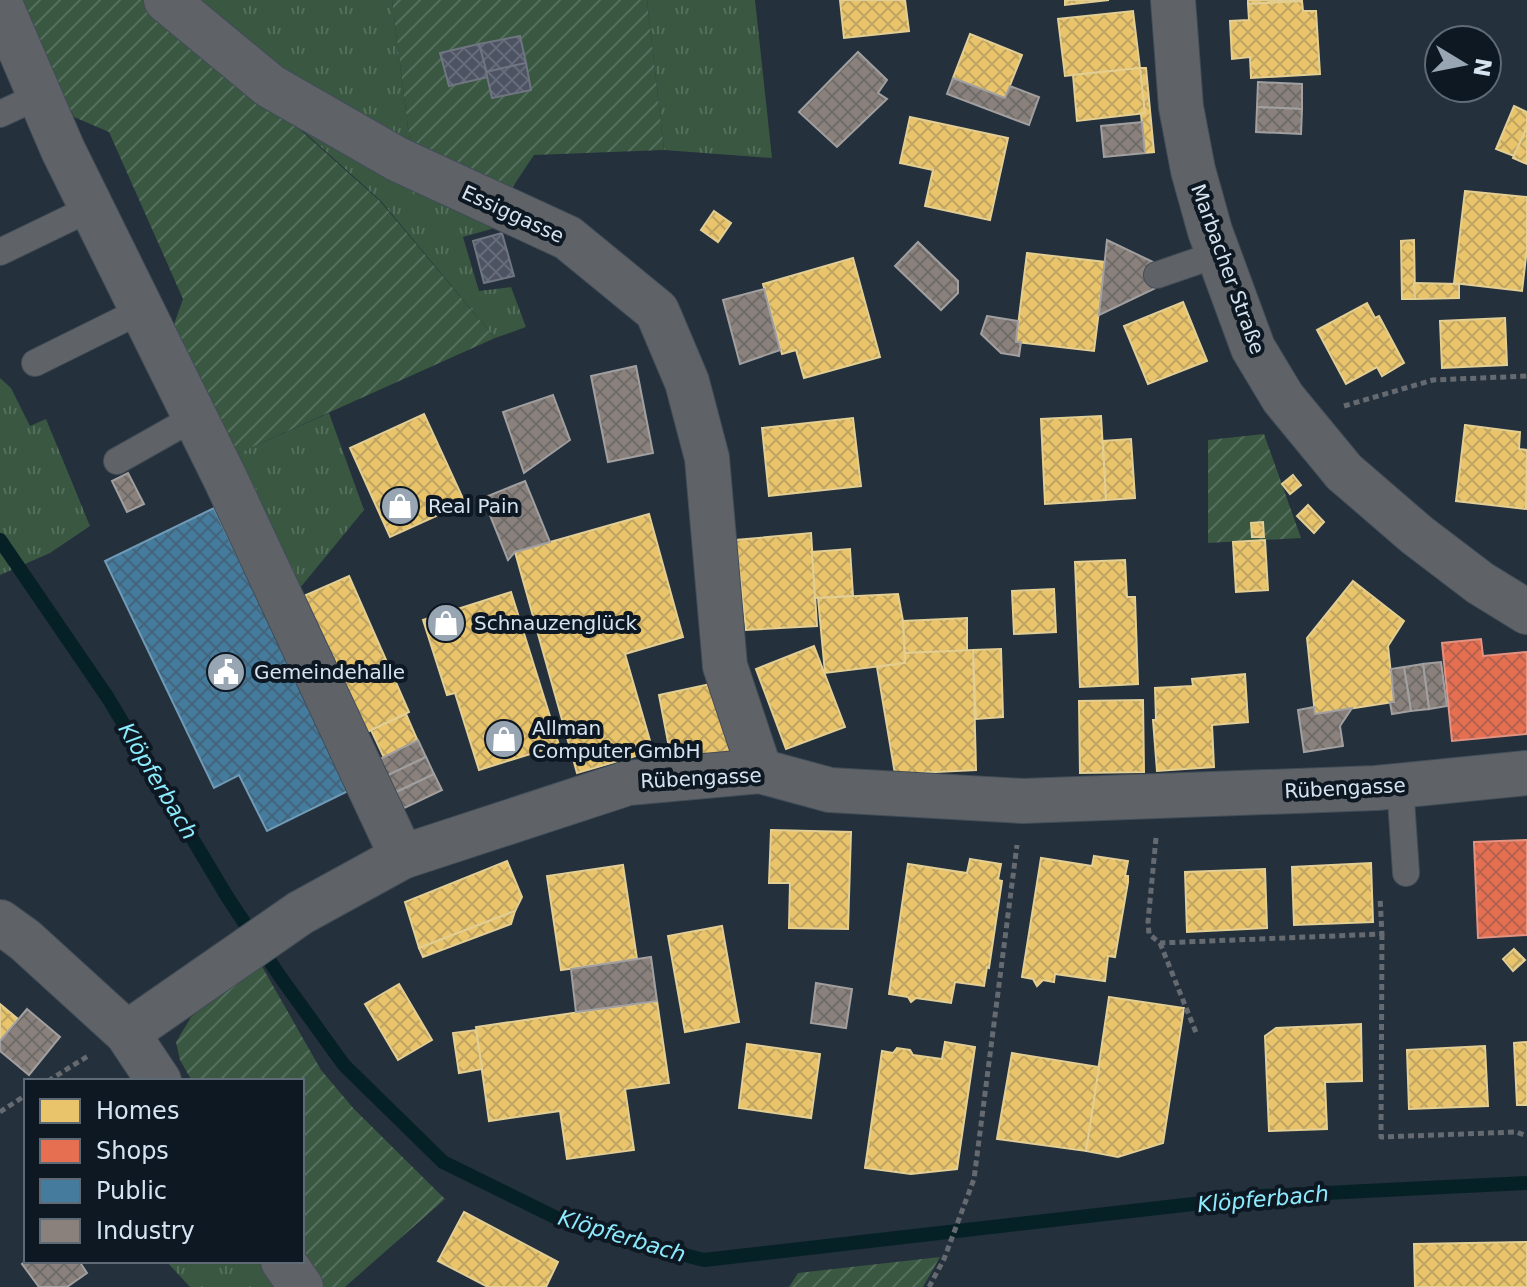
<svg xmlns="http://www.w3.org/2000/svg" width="1527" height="1287" font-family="'DejaVu Sans',sans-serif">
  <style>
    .grass { fill: url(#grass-tufts) }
    .garden { fill: url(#garden-furrows) }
    .homes { fill: url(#homes-cross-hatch); stroke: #e3ce93; stroke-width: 2 }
    .shops { fill: url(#shops-cross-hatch); stroke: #e29281; stroke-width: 2 }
    .public { fill: url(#public-cross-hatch); stroke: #709ab6; stroke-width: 2 }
    .industry { fill: url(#industry-cross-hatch); stroke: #a19f9f; stroke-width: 2 }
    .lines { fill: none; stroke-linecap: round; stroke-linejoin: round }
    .stream { stroke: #062126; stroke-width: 14 }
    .building { fill: url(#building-cross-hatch); stroke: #6f7581; stroke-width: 2 }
    .service-casing { stroke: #424d57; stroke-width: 28 }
    .minor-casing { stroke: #424d57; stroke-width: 46 }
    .tertiary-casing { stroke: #424d57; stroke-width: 46 }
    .path { stroke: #656a70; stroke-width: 5; stroke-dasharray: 6 4; stroke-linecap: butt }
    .service { stroke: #5f6368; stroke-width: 26 }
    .minor { stroke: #5f6368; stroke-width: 44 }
    .tertiary { stroke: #5f6368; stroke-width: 44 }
    .labels { text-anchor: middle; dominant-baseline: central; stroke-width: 8; stroke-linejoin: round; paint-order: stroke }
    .street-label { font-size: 20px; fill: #d6e4f2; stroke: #0e1822 }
    .poi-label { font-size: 20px; fill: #d6e4f2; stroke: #0e1822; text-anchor: start }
    .water-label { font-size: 22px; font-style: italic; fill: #8cebfd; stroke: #0e1822 }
  </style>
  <defs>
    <pattern id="grass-tufts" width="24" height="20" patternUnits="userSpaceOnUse" patternTransform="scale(2)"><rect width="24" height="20" fill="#395741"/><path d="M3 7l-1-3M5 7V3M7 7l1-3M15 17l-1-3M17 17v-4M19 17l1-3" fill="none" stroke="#556f5d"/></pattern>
    <pattern id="garden-furrows" width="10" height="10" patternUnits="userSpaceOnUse" patternTransform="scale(2)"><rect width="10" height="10" fill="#395741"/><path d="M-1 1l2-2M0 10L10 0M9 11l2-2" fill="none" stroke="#556f5d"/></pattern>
    <pattern id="homes-cross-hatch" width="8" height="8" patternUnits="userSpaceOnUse" patternTransform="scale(2)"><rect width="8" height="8" fill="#e9c46a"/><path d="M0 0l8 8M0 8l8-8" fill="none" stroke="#bfa462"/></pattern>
    <pattern id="shops-cross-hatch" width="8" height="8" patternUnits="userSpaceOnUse" patternTransform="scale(2)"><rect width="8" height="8" fill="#e76f51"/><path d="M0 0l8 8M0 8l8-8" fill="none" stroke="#b5624f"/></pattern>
    <pattern id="public-cross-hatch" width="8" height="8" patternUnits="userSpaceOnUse" patternTransform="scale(2)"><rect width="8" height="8" fill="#457b9d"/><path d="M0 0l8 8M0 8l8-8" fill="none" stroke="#43657b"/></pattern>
    <pattern id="industry-cross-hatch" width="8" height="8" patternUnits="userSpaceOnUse" patternTransform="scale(2)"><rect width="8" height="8" fill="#8a817c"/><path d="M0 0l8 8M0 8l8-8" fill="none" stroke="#706c6a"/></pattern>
    <pattern id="building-cross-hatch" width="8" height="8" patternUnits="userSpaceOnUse" patternTransform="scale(2)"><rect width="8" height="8" fill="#4d5362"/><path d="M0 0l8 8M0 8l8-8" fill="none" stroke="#666c79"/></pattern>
  </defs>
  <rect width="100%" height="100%" fill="#24303c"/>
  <g class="grass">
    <polygon points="190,0 392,0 411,151 295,79"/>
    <polygon points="647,0 755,0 772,158 664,150"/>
    <polygon points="292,121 502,226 463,237 479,291 511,287 526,327 495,338 381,201"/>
    <polygon points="0,378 11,388 30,426 46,419 90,526 50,553 0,575"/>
    <polygon points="329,413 364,510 295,594 232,456"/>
    <polygon points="166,1261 269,1261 285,1287 190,1287"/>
  </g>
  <g class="garden">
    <polygon points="21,0 155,0 380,201 495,338 232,456 173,327 183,299 109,132 74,117 22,6"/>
    <polygon points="392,0 647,0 664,150 534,155 506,197 411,151"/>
    <polygon points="1264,434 1301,538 1208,543 1208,440"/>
    <polygon points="260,963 321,1070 354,1109 445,1199 345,1287 315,1287 302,1261 302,1081 192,1081 180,1060 176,1042 191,1017 226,987"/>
    <polygon points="940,1257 923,1287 789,1287 798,1273"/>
  </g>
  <g class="homes">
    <polygon points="840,0 905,0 909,31 844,38"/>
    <polygon points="1065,0 1109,0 1065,5"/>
    <polygon points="1248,0 1302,0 1302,1 1248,4"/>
    <polygon points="1302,1 1303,11 1316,11 1320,74 1251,78 1250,57 1232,59 1230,21 1249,20 1248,4"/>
    <polygon points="1133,11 1140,68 1065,76 1058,19"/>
    <polygon points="970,34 1022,55 1005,98 953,78"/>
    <polygon points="1140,68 1145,113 1077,121 1073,75"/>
    <polygon points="1140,68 1146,68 1154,152 1145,153 1141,114 1145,113"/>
    <polygon points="1514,106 1527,112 1527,127 1514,156 1496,149"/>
    <polygon points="910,117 1008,138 990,220 925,206 933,170 900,163"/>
    <polygon points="1527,127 1527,164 1513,158"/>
    <polygon points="1465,191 1527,197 1527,248 1522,291 1454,283"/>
    <polygon points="714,211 731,223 718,242 701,230"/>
    <polygon points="1414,240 1415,299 1402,299 1401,241"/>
    <polygon points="1027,253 1105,262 1094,351 1016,342"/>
    <polygon points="853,258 880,357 804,378 796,350 782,354 763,284"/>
    <polygon points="1414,283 1459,284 1459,298 1415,299"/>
    <polygon points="1183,302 1207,361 1148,384 1124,326"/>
    <polygon points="1367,303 1375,318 1379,316 1404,363 1382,376 1377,367 1346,384 1317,330"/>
    <polygon points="1505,318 1507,365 1442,368 1440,321"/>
    <polygon points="424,414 465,503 390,537 350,448"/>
    <polygon points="1101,416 1106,500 1045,504 1041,419"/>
    <polygon points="853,418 861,486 769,496 762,428"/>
    <polygon points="1465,425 1520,432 1519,449 1527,450 1526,509 1456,501"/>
    <polygon points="1131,439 1135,498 1106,500 1103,441"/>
    <polygon points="1293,475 1301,485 1290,494 1282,484"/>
    <polygon points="1308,505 1324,522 1314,533 1297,516"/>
    <polygon points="649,514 683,637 625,654 653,751 577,773 515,552"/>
    <polygon points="1263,522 1264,537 1252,537 1251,523"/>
    <polygon points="811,533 817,626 746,630 736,540"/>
    <polygon points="1265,540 1268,590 1236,592 1233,542"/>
    <polygon points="850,549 853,596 815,598 812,552"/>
    <polygon points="1125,560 1127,597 1135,597 1138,684 1080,687 1075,562"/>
    <polygon points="349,576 409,712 361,735 297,599"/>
    <polygon points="1353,581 1404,621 1388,646 1394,702 1315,714 1307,638"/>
    <polygon points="1054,589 1056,632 1014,634 1012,591"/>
    <polygon points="511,592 559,745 479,770 455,693 447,695 423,620"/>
    <polygon points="898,594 903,621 905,663 825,673 818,598"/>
    <polygon points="967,618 967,651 905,653 903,621"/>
    <polygon points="814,646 845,727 786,749 756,669"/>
    <polygon points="1001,649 1003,717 976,719 973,650"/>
    <polygon points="973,650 976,770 895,774 877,667 905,663 905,653"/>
    <polygon points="1245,674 1248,722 1212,725 1214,767 1157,771 1153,720 1156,720 1155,688 1193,686 1192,679"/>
    <polygon points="720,682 735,751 672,763 659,695"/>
    <polygon points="1143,700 1144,772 1080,773 1079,701"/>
    <polygon points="406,714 420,746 386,762 371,730"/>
    <polygon points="771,830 851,832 848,929 789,928 790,883 769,883"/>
    <polygon points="1094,856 1128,861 1125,876 1128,876 1128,882 1115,957 1108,956 1105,981 1055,974 1054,982 1043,980 1037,986 1033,979 1022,977 1041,858 1092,866"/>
    <polygon points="970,859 1001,864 998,880 1002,881 989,968 987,967 984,986 955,982 951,1003 916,998 911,1002 908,997 889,994 908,864 967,873"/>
    <polygon points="507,861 522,897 515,911 419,948 405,902"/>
    <polygon points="1371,863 1373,922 1294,925 1292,867"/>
    <polygon points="623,865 637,959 561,970 547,876"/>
    <polygon points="1265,869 1267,928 1187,932 1185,872"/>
    <polygon points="515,911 511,924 423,957 419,948"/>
    <polygon points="722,926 739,1022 685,1032 668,936"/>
    <polygon points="1514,949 1525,960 1513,971 1503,959"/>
    <polygon points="399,984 432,1040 398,1060 365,1004"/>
    <polygon points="1109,997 1184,1008 1163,1143 1118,1157 1086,1151"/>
    <polygon points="657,1001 669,1083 625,1089 634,1150 567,1159 560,1111 489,1121 476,1027"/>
    <polygon points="0,1004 18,1019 0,1041"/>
    <polygon points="1361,1024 1362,1081 1325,1082 1327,1129 1269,1131 1265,1036 1276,1028"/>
    <polygon points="476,1030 482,1069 459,1073 453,1033"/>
    <polygon points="945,1042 975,1047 957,1169 911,1174 865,1168 882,1051 893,1053 897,1048 910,1050 913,1055 942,1059"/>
    <polygon points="1527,1042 1527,1105 1517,1105 1514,1043"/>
    <polygon points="747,1044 820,1054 811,1118 739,1108"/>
    <polygon points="1485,1046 1488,1106 1409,1109 1407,1050"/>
    <polygon points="1012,1053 1099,1067 1086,1151 997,1139"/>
    <polygon points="464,1212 558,1262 546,1287 488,1287 438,1261"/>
    <polygon points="1527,1242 1527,1287 1415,1287 1414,1244"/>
  </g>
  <g class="shops">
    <polygon points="1481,639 1483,656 1527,652 1527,734 1452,741 1442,643"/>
    <polygon points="1527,840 1527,935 1478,938 1474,842"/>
  </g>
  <polygon class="public" points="214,508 350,790 267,831 239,775 214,788 105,561"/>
  <g class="industry">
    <polygon points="858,52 887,80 878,93 887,99 837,147 799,112"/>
    <polygon points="953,78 1005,98 1010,86 1039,97 1029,125 947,94"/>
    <polygon points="1258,82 1302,84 1302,109 1257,107"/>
    <polygon points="1257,107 1302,109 1301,134 1256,132"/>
    <polygon points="1142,122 1145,153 1104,157 1101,126"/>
    <polygon points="1107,240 1153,262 1160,286 1099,315"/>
    <polygon points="918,242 958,281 958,293 941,310 895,266"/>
    <polygon points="764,289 780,350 740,364 723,300"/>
    <polygon points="987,316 1018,321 1016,342 1021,342 1019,356 1001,353 981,334"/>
    <polygon points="636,366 653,453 608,462 591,376"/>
    <polygon points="553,395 570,440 524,473 503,412"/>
    <polygon points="128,473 144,504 127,512 112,481"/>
    <polygon points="525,481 550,542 515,552 508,560 483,498"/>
    <polygon points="1441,662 1447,706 1429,709 1423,664"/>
    <polygon points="1423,664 1429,709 1411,711 1404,667"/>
    <polygon points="1404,667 1411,711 1392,714 1390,702 1394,702 1391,669"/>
    <polygon points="1314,707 1315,714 1352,708 1340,726 1343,746 1304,752 1298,710"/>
    <polygon points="418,740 426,757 382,778 374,762"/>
    <polygon points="426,757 434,774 390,795 382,778"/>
    <polygon points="434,774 442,790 398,811 390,795"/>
    <polygon points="651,957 657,1001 576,1012 571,969"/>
    <polygon points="816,983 852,989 846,1028 811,1023"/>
    <polygon points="27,1009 60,1037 29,1075 0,1051 0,1041"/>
    <polygon points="26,1261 79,1261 87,1273 67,1287 39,1287 22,1264"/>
  </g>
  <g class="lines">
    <polyline class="stream" points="0,540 108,698 228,898 279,975 344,1065 443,1162 573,1226 704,1260 1263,1196 1527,1183"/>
  </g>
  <g class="building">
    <polygon points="520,36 526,63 486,72 479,44"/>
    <polygon points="479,44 488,77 449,86 440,53"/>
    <polygon points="526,63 531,90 492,98 486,72"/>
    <polygon points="502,233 514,276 484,283 473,241"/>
  </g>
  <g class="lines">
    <defs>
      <g id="service">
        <polyline points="0,114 39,96"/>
        <polyline points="0,252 91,208"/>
        <polyline points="1157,275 1218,254"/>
        <polyline points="35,363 142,310"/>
        <polyline points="117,461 195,417"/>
        <polyline points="1400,785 1406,873"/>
      </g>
      <g id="minor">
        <polyline points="0,0 2,8 63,150 225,478 402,857"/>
        <polyline points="166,0 270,86 397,159 568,238 657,311 687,382 707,458 725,666 760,771"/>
        <polyline points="0,922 25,940 127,1033 159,1081"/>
        <polyline points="127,1033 300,913 402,857 628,783 760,771 830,790 1023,801 1376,788 1527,773"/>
        <polyline points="283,1261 301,1287"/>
      </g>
      <polyline id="tertiary" points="1173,0 1181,107 1193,170 1210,231 1253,348 1283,398 1344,472 1417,535 1480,583 1527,612"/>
    </defs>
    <use href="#service" class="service-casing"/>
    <use href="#minor" class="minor-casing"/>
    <use href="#tertiary" class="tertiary-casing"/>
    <g class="path">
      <polyline points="1344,406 1433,380 1527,376"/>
      <polyline points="1156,838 1148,922 1149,934 1160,943 1382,934 1380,897"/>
      <polyline points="1382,934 1381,1137 1516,1132 1527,1136"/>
      <polyline points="1160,943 1197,1035"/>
      <polyline points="48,1081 88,1056"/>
      <polyline points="0,1112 26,1095"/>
      <polyline points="929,1287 944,1259 974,1179 1017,845"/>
    </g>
    <use href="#service" class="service"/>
    <use href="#minor" class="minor"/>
    <use href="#tertiary" class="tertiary"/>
  </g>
  <defs>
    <symbol id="shop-disc" viewBox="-11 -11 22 22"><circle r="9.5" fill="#98a5b2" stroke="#0e1822"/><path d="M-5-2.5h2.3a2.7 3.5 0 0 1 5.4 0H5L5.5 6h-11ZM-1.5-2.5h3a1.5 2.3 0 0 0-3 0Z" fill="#fff"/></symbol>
    <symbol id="civic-disc" viewBox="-11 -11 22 22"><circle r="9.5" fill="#98a5b2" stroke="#0e1822"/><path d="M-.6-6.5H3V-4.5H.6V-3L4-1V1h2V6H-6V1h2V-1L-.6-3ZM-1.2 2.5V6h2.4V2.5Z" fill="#fff"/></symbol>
  </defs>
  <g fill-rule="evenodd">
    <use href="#shop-disc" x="378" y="484" width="44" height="44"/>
    <use href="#shop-disc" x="424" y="601" width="44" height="44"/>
    <use href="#civic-disc" x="204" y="650" width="44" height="44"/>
    <use href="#shop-disc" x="482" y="717" width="44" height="44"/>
  </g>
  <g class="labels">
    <g class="street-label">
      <text transform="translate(513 214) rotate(25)">Essiggasse</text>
      <text transform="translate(1228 269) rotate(70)">Marbacher Straße</text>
      <text transform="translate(701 778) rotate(-3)">Rübengasse</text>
      <text transform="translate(1345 788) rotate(-3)">Rübengasse</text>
    </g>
    <g class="poi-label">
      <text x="428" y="506">Real Pain</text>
      <text x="474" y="623">Schnauzenglück</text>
      <text x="254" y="672">Gemeindehalle</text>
      <text x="532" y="728">Allman<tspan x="532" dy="23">Computer GmbH</tspan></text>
    </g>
    <g class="water-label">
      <text transform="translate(158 781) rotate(59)">Klöpferbach</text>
      <text transform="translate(1263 1199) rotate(-5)">Klöpferbach</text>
      <text transform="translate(622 1236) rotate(17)">Klöpferbach</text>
    </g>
  </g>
  <rect x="24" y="1079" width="280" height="184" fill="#0e1822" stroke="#5e6a75" stroke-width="2"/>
  <rect x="40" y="1099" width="40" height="24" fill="#e9c46a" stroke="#5e6a75" stroke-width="2"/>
  <text x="96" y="1119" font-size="24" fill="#d6e4f2">Homes</text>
  <rect x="40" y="1139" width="40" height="24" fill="#e76f51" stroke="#5e6a75" stroke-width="2"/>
  <text x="96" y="1159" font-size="24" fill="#d6e4f2">Shops</text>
  <rect x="40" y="1179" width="40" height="24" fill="#457b9d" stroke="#5e6a75" stroke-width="2"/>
  <text x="96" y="1199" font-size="24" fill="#d6e4f2">Public</text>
  <rect x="40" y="1219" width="40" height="24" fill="#8a817c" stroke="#5e6a75" stroke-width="2"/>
  <text x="96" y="1239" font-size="24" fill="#d6e4f2">Industry</text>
  <g transform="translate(1463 64) rotate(100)"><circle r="38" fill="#0e1822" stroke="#5e6a75" stroke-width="2"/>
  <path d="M0-6L14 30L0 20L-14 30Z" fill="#98a5b2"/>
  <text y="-12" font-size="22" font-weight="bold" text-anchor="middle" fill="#d6e4f2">N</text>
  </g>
</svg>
